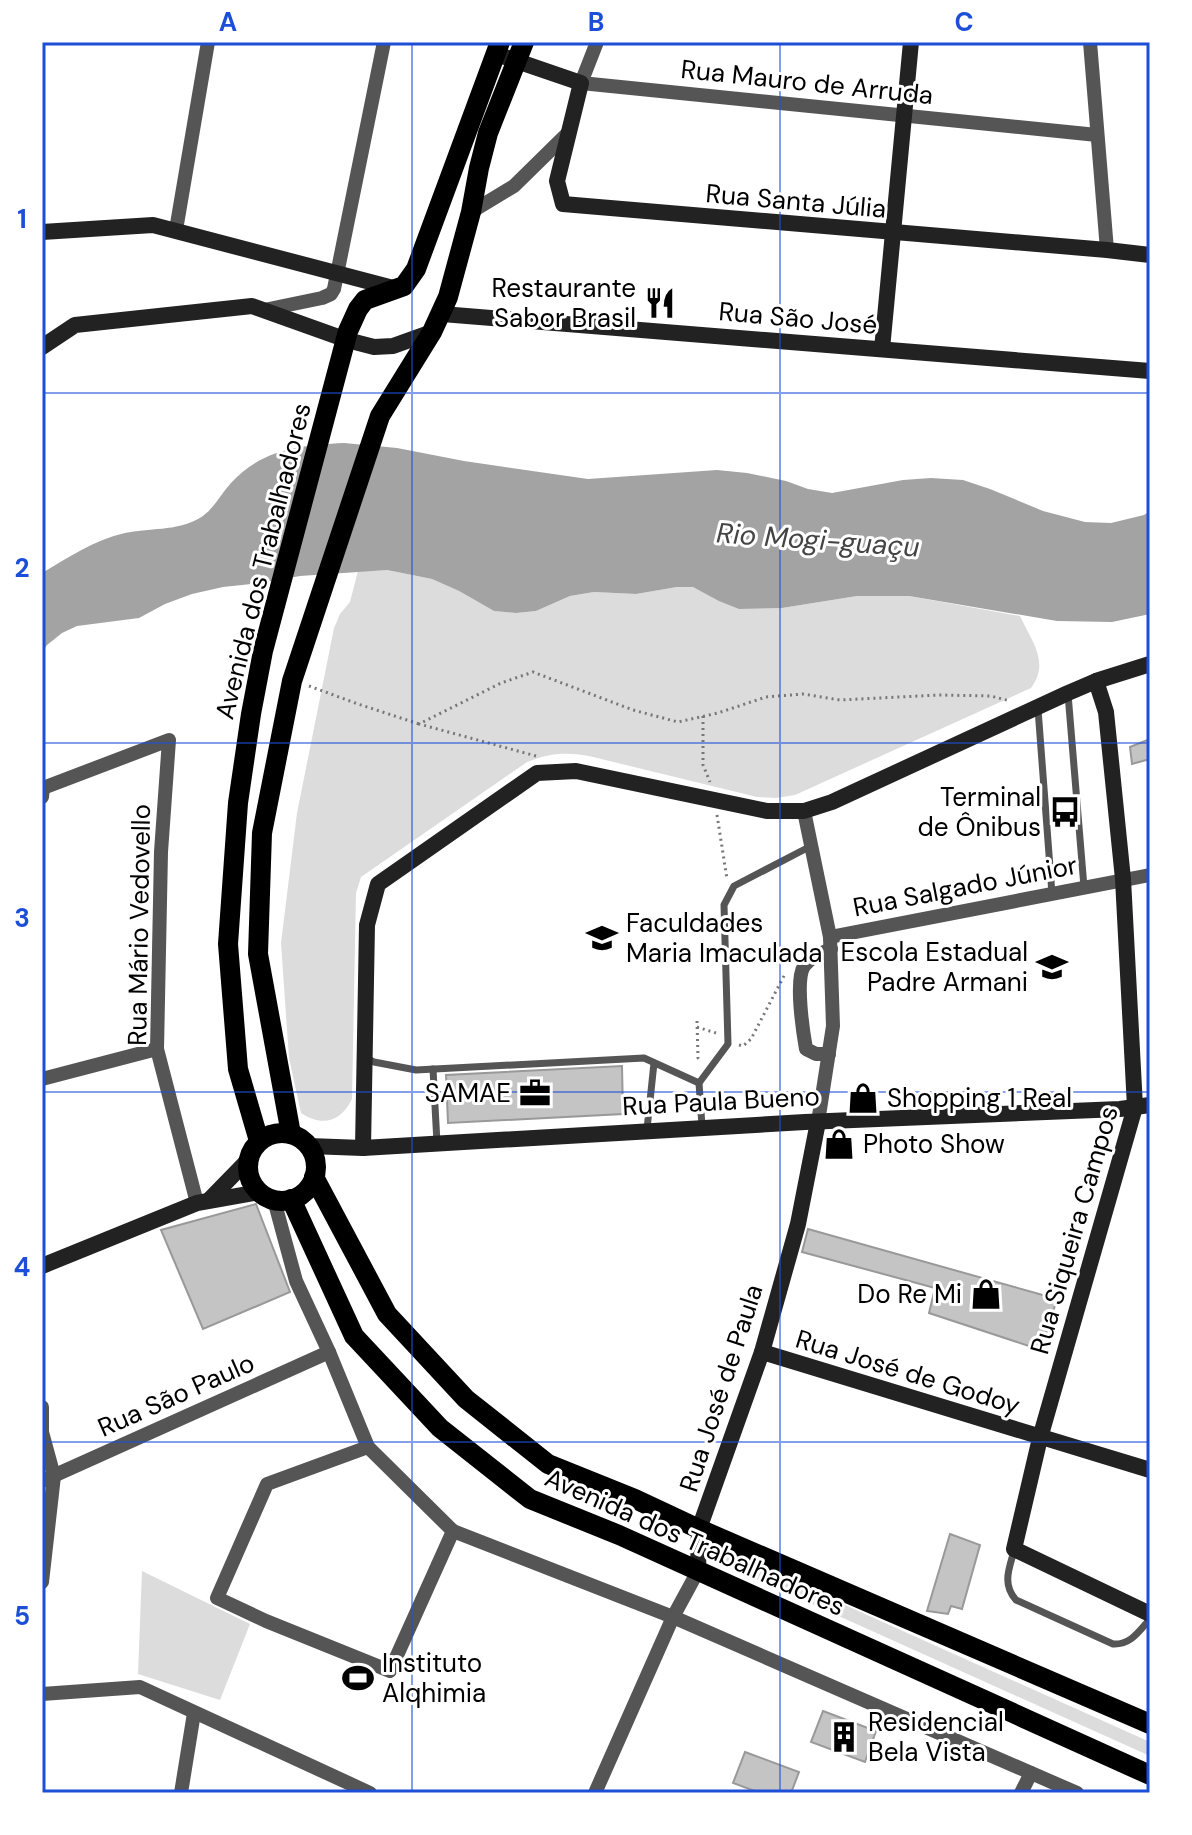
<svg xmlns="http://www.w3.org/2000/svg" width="1192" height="1835" font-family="'DM Sans',sans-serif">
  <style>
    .green { fill: #dcdcdc }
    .water { fill: #a3a3a3 }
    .building { fill: #c4c4c4; stroke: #999; stroke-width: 2 }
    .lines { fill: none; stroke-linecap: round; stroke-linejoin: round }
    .path { stroke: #777; stroke-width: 3; stroke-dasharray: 2 4; stroke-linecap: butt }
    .lane { stroke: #555; stroke-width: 7 }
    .street { stroke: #555; stroke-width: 14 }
    .secondary { stroke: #222; stroke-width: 16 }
    .primary { stroke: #000; stroke-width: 20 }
    .grid { fill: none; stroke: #1d4ed8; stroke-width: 2; stroke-opacity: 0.55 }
    .labels { text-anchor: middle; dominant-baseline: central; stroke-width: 6; stroke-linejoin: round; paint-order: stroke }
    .street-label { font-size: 26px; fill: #000; stroke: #fff }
    .poi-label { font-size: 26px; fill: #000; stroke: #fff; text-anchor: end }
    .water-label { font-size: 28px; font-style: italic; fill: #444; stroke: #fff }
    .neatline { fill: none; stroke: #1d4ed8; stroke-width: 3 }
    .grid-label { font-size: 26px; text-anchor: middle; font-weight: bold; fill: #1d4ed8 }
  </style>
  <rect width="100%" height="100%" fill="#fff"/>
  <g class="green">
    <path d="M387,570L432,579L459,591L494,611L516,613L536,611L570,596L594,592L636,594L677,587H693L739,609L782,608L857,596H909L1020,616C1032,642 1050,662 1031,688L795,795L776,798L757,797L589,756C564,752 551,753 527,762L361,877L356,893L352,1099C341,1122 322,1127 301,1113L289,1058L281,943L297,813L334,628L340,614L350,602L358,571Z"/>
    <polygon points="716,1547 1150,1742 1150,1756 712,1559"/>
    <polygon points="142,1571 250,1624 220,1700 138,1674"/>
  </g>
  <path class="water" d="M344,443L397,448L464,461L588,479L717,470L747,473L786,481L808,489L832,493L903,480L931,478L963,480L990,489L1043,511L1085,522L1111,523L1144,515L1150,511V614L1112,622L1057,621L909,596H857L782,608L739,609L719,601L693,587H677L636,594L594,592L570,596L536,611L516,613L494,611L459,591L432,579L387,570L300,576L260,583L223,587L192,594L165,604L139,618L77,626L62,633L47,645L42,652V573C69,557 94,540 125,533C148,528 177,531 198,519C213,511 220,495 231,483C262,449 301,445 344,443Z"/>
  <g class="building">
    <polygon points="1150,739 1150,759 1132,764 1130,747"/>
    <polygon points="622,1066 623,1114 448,1123 446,1075"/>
    <polygon points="256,1204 290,1292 203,1329 161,1230"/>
    <polygon points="808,1229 1057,1299 1041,1350 929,1313 935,1288 802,1252"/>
    <polygon points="950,1534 980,1545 962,1609 951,1606 948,1614 927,1611"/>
    <polygon points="823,1711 876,1731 865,1762 811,1742"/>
    <polygon points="745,1752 799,1772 791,1793 760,1793 733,1783"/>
  </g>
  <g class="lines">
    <g class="path">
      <polyline points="309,686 358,704 419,724"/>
      <polyline points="703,716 703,765 710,782"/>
      <polyline points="536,756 419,724 501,683 533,672 633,710 678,722 718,713 766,697 803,694 840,700 939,695 991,696 1010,701"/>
      <polyline points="717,815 727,879"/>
      <polyline points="697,1021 698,1058 701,1061"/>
      <polyline points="697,1027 716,1033"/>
      <polyline points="739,1045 743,1046 751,1039 785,974"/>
    </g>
    <g class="lane">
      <polyline points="1068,694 1084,887"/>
      <polyline points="1038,709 1052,894"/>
      <polyline points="365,1057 374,1062 416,1070 644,1058 699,1083"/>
      <polyline points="433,1069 437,1143"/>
      <polyline points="702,1126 699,1083 728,1044 724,905 734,886 811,846"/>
      <polyline points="647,1129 654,1063"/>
      <path d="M1014,1551C1009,1569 1002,1584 1016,1600L1113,1644C1131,1645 1139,1631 1150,1619"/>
    </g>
    <g class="street">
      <polyline points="597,42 581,83 1097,135"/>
      <polyline points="1090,42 1107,250"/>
      <polyline points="471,212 514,186 569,132"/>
      <polyline points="176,230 208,42"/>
      <polyline points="264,310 322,298 331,294 334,289 384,42"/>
      <polyline points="42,797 43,788 169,740 161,852 157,1049 197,1203"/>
      <polyline points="804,811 830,937 833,1026 818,1122"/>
      <polyline points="830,937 1150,875"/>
      <path d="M829,1054H816L806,1049C803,1032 795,980 804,966C811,957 820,954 831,949"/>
      <polyline points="42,1079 157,1049"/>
      <polyline points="274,1200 296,1281 329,1352 368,1447 453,1531 673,1617 1077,1793"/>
      <polyline points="42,1407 42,1432 54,1476 42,1582"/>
      <polyline points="368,1447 267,1484 217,1598 266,1621 390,1671 453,1531"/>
      <polyline points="42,1481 329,1352"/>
      <polyline points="42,1694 140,1687 370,1793"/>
      <polyline points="181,1793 194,1713"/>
      <polyline points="595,1793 673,1617 698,1571"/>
      <polyline points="1021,1793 1031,1773"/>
    </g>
    <g class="secondary">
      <polyline points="505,57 581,83 557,181 563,204 1107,250 1150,255"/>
      <polyline points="42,232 153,225 397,289"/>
      <polyline points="442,314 1150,371"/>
      <polyline points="42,347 75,325 252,306 347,340 374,347 393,346 432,332"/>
      <polyline points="882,349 911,42"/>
      <polyline points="1096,681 1106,712 1123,879 1135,1107 1040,1438 1014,1549 1150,1614"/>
      <polyline points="309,1146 363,1148 805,1122 1120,1109 1150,1105"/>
      <polyline points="363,1148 367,925 378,884 537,773 576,771 767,811 804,811 832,802 1068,693 1096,681 1150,664"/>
      <polyline points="209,1200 248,1160"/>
      <polyline points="42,1266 197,1203 259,1192"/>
      <polyline points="762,1352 1150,1470"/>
      <polyline points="698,1571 699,1529 762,1352 798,1224 818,1122"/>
    </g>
    <g class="primary">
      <circle cx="282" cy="1167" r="34"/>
      <polyline points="291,1134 258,954 262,833 292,681 380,416 432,332 448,297 471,212 479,168 488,133 524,42"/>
      <polyline points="259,1141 238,1069 228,944 238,803 251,714 263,651 348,331 358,309 365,300 404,286 416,269 500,42"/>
      <polyline points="314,1177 387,1314 466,1399 548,1464 635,1499 699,1529 1150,1724"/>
      <polyline points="291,1199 354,1336 440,1428 530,1499 619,1535 1150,1775"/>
    </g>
  </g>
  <path class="grid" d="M412,42V1793M780,42V1793M42,393H1150M42,743H1150M42,1092H1150M42,1442H1150"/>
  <defs>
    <symbol id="restaurant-bare" viewBox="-9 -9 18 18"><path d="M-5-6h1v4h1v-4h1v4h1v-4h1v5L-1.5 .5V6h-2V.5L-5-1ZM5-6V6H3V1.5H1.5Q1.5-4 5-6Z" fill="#000" stroke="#fff" stroke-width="2.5" paint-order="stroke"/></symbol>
    <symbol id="bus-bare" viewBox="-9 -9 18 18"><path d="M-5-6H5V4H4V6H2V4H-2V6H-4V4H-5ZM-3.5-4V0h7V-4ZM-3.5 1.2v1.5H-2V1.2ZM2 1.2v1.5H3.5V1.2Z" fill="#000" stroke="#fff" stroke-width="2.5" paint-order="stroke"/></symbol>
    <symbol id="university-bare" viewBox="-9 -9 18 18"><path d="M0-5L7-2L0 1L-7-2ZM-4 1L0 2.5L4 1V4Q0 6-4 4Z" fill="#000" stroke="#fff" stroke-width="2.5" paint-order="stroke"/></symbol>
    <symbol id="school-bare" viewBox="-9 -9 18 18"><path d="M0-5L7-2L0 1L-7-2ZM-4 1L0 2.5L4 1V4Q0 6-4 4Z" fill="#000" stroke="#fff" stroke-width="2.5" paint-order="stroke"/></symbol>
    <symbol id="office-bare" viewBox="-9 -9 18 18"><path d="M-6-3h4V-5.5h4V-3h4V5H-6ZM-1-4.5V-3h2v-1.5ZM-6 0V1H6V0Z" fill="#000" stroke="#fff" stroke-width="2.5" paint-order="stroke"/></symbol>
    <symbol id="shop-bare" viewBox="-9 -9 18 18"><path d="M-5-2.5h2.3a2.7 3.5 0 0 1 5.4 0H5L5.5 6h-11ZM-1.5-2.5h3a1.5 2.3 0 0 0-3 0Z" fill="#000" stroke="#fff" stroke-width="2.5" paint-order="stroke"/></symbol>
    <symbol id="stadium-bare" viewBox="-9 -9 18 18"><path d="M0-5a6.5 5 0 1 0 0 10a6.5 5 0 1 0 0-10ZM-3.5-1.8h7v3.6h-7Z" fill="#000" stroke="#fff" stroke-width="2.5" paint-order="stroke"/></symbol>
    <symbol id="building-bare" viewBox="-9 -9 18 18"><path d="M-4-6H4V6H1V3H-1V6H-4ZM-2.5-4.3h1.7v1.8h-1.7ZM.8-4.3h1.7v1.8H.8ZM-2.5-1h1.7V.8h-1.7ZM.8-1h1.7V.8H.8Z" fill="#000" stroke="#fff" stroke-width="2.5" paint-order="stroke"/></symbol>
  </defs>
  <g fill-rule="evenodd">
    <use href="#restaurant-bare" x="638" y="281" width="44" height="44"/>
    <use href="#bus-bare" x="1043" y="790" width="44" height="44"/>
    <use href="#university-bare" x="580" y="916" width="44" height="44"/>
    <use href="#school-bare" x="1030" y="945" width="44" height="44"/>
    <use href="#office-bare" x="513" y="1071" width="44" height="44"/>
    <use href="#shop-bare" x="841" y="1076" width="44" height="44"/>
    <use href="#shop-bare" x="817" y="1122" width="44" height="44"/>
    <use href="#shop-bare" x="964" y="1272" width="44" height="44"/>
    <use href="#stadium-bare" x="336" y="1656" width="44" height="44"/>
    <use href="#building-bare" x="822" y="1715" width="44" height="44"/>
  </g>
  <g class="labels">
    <g class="street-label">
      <text transform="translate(807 82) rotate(6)">Rua Mauro de Arruda</text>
      <text transform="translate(796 201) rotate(5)">Rua Santa Júlia</text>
      <text transform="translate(798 318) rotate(5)">Rua São José</text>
      <text transform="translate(263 561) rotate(-76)">Avenida dos Trabalhadores</text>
      <text transform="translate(965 886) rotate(-11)">Rua Salgado Júnior</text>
      <text transform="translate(139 925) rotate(-89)">Rua Mário Vedovello</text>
      <text transform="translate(721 1101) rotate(-3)">Rua Paula Bueno</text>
      <text transform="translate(1074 1230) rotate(-74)">Rua Siqueira Campos</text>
      <text transform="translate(908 1372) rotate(17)">Rua José de Godoy</text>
      <text transform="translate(721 1388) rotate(-72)">Rua José de Paula</text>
      <text transform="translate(176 1395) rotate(-24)">Rua São Paulo</text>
      <text transform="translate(695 1542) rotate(24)">Avenida dos Trabalhadores</text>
    </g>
    <g class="poi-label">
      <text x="636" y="288">Restaurante<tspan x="636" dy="30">Sabor Brasil</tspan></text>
      <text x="1041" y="797">Terminal<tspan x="1041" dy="30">de Ônibus</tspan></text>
      <text x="626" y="923" text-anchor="start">Faculdades<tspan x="626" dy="30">Maria Imaculada</tspan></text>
      <text x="1028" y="952">Escola Estadual<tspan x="1028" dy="30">Padre Armani</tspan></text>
      <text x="511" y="1093">SAMAE</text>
      <text x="887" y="1098" text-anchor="start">Shopping 1 Real</text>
      <text x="863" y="1144" text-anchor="start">Photo Show</text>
      <text x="962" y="1294">Do Re Mi</text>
      <text x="382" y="1663" text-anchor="start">Instituto<tspan x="382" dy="30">Alqhimia</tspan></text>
      <text x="868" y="1722" text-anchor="start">Residencial<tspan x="868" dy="30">Bela Vista</tspan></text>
    </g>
    <g class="water-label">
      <text transform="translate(818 540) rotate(4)">Rio Mogi-guaçu</text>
    </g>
  </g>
  <rect width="1192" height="1835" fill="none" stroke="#ffffff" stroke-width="88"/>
  <rect x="44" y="44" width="1104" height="1747" class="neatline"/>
  <g class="grid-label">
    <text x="228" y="31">A</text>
    <text x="596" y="31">B</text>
    <text x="964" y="31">C</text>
    <text x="22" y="228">1</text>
    <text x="22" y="577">2</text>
    <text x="22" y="927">3</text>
    <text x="22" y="1276">4</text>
    <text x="22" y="1625">5</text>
  </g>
</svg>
